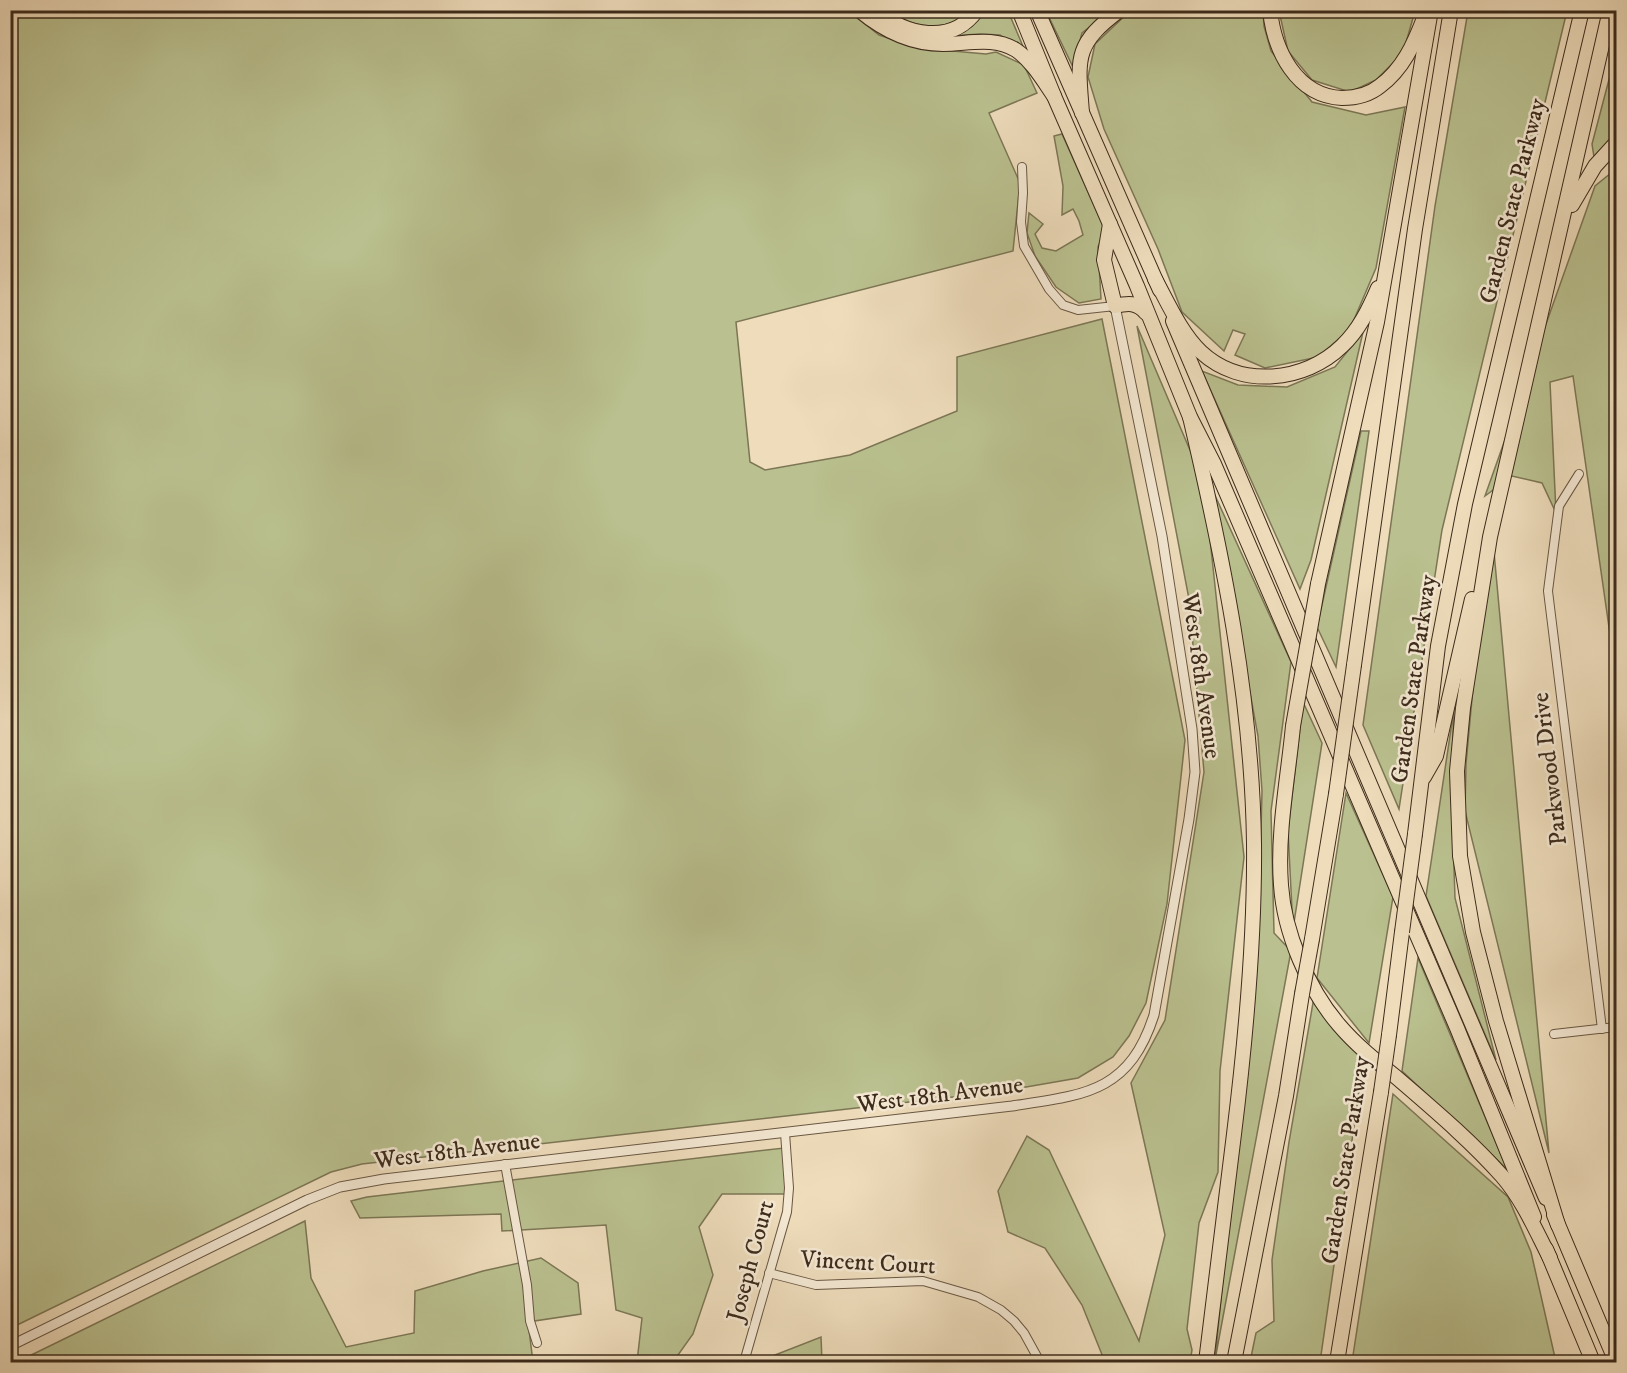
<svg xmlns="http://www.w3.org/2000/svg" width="1627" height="1373" font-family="'IM FELL DW Pica',serif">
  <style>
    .green { fill: #bac08f; stroke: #7c7655; stroke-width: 1.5 }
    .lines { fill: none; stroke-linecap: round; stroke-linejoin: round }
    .minor-casing { stroke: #695743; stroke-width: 10 }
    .tertiary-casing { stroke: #695743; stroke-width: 11 }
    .trunk-casing { stroke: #3d2b1b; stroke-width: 16 }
    .motorway-casing { stroke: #3d2b1b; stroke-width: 16 }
    .minor { stroke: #f4e8d3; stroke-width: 8 }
    .tertiary { stroke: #f4e8d3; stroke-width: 9 }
    .trunk { stroke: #eedcbb; stroke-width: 14 }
    .motorway { stroke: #eedcbb; stroke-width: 14 }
    .motorway-bridge-casing { stroke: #3d2b1b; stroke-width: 16; stroke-linecap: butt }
    .motorway-bridge { stroke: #eedcbb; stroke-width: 14 }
    .labels { text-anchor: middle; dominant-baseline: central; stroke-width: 5; stroke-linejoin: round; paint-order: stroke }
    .street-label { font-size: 24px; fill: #3d2b1b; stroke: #f4e8d3 }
  </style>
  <rect width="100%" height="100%" fill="#eedcbb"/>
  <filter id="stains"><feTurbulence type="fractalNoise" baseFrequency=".00333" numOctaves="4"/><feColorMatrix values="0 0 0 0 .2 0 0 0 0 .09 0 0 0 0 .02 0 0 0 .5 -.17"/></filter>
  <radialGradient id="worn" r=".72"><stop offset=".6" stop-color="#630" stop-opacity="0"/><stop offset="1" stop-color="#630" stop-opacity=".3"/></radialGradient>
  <g class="green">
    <polygon points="10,11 849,11 879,35 919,48 986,54 996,52 1024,65 1037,93 989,113 1020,183 1013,251 736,322 750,462 765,470 850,455 957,411 957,357 1102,319 1185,740 1167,904 1146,1003 1129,1036 1113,1057 1078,1078 997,1092 362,1164 331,1172 11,1328"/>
    <path d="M890,11H970C957,25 934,29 916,24C907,22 898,15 890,11Z"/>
    <polygon points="984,11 1008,11 1025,51 1000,35 980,34 948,36 975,22"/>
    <polygon points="1046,11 1061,11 1085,17 1110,11 1082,33 1073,67"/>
    <polygon points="1130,11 1263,11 1264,26 1271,51 1312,102 1366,115 1405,107 1376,268 1350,329 1318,357 1265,368 1235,355 1245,334 1233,330 1224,351 1182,312 1158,249 1104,129 1088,77 1095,44"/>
    <polygon points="1279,11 1415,11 1403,53 1376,80 1350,92 1312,80 1288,51"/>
    <polygon points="1468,11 1567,11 1442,530 1399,809 1363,725 1435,206"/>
    <polygon points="1616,53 1616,136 1594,157 1592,144"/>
    <polygon points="1062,134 1105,230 1098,247 1101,299 1079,303 1056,287 1035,256 1027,233 1029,213 1043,224 1035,234 1042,248 1056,251 1083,235 1079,221 1073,209 1062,215 1063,186 1054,136"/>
    <polygon points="1616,169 1616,676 1573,376 1550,382 1556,513 1542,483 1512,476 1485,496 1595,186"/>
    <polygon points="1137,326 1204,483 1244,857 1220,1071 1218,1172 1199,1223 1187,1329 1192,1350 1190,1362 1105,1362 1082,1305 1045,1248 1008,1232 998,1191 1027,1136 1049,1150 1139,1341 1165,1235 1131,1083 1165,1020 1204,772 1189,599"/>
    <polygon points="1363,332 1311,560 1300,589 1202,371 1238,385 1287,387 1335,367"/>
    <polygon points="1361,431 1369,431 1336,667 1317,627"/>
    <polygon points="1213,491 1291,662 1271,811 1274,933 1291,951 1215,1360 1259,909 1262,791 1258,736"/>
    <polygon points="1494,552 1549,1153 1465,811 1466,764 1478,634 1490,581"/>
    <polygon points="1303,702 1322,743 1293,929 1288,831"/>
    <polygon points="1454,709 1451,781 1455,898 1496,1060 1426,896"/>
    <polygon points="1346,793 1393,897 1369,1043 1317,978"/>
    <polygon points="1418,958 1507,1169 1402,1071"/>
    <polygon points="1314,997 1368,1060 1360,1085 1320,1362 1250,1362 1256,1333 1274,1321 1272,1260 1289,1142"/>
    <polygon points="1393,1094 1508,1197 1531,1252 1556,1362 1352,1362"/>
    <polygon points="784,1148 788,1194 722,1194 699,1227 713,1275 693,1334 673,1362 637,1362 642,1318 616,1310 606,1225 502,1231 501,1214 360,1218 351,1201 367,1197"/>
    <polygon points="305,1221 311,1278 346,1347 414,1333 415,1291 483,1271 541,1258 578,1283 581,1314 528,1322 533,1362 17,1362"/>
    <polygon points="821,1337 822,1362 772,1362 770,1357"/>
  </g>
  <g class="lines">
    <defs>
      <g id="minor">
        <polyline points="1022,167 1023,193 1021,222 1024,246 1049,289 1063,305 1078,310 1115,306"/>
        <polyline points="1579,474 1559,506 1548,591 1602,1029"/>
        <polyline points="1554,1034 1616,1027"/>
        <polyline points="505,1164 527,1285 530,1321 537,1343"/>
        <polyline points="769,1273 816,1285 923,1281 978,1297 1001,1310 1014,1321 1024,1333 1040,1362"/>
        <polyline points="744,1362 787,1212 789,1188 785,1133"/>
      </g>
      <path id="tertiary" d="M10,1346L307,1200L340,1187L384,1179L1012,1106C1084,1095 1129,1093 1154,1015L1189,819L1195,772L1192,729L1162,536L1115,306"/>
      <g id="trunk">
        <polyline points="1019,10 1054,96 1137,286 1190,417 1214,464 1457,1028 1534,1217"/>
        <polyline points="1037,10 1160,290"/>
        <path d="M1110,224L1104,260L1115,306C1128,303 1137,302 1146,313"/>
        <polyline points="1173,321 1546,1198"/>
        <polyline points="1554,1215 1616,1362"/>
        <polyline points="1546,1249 1593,1362"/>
      </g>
      <g id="motorway">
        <path d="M859,10C884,31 911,44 943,44C968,44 993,36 1016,50C1032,61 1043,80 1054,96"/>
        <path d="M876,10C905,35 952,46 977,10"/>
        <path d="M1270,10C1274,50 1296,96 1342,98C1356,98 1369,95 1380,86C1403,69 1414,44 1424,18"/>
        <path d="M1082,113C1078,59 1073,45 1120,10"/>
        <polyline points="1572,205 1595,166 1616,143"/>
        <path d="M1155,279C1168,303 1181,333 1201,352C1241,389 1305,382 1342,346C1359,330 1369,309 1378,288"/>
        <path d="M1190,417C1223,558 1252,698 1254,843C1255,941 1246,1037 1234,1134C1225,1210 1216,1286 1206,1362"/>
        <polyline points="1318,584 1377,322 1431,10"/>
        <polyline points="1354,665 1415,229 1451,10"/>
        <path d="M1293,726C1288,778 1277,832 1281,885C1284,932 1308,989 1339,1025C1356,1045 1376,1061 1396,1077C1433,1109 1470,1140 1502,1176C1523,1200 1536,1231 1550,1258"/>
        <polyline points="1424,777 1436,756 1472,599"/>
        <polyline points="1415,834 1438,646 1465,504 1582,10"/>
        <polyline points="1312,939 1336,794"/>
        <polyline points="1389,1035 1402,932"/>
        <polyline points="1558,1225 1496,1021 1473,932 1460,856 1457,771 1463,708 1490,537 1610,10"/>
        <polyline points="1234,1362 1286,1096 1302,994"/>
        <polyline points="1337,1362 1381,1092"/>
      </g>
    </defs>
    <use href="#minor" class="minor-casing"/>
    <use href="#tertiary" class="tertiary-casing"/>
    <use href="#trunk" class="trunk-casing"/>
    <use href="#motorway" class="motorway-casing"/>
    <use href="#minor" class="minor"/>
    <use href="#tertiary" class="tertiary"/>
    <use href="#trunk" class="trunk"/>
    <use href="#motorway" class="motorway"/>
    <defs>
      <g id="motorway-bridge">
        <polyline points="1293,726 1318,584"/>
        <polyline points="1336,794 1354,665"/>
        <polyline points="1402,932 1415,834"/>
        <polyline points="1302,994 1312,939"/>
        <polyline points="1381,1092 1389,1035"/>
      </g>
    </defs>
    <use href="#motorway-bridge" class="motorway-bridge-casing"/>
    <use href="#motorway-bridge" class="motorway-bridge"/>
  </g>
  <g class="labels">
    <g class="street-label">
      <text transform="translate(1513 201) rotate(-76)">Garden State Parkway</text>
      <text transform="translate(1201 676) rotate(82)">West 18th Avenue</text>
      <text transform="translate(1414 679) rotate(-82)">Garden State Parkway</text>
      <text transform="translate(1550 769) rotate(-97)">Parkwood Drive</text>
      <text transform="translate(940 1095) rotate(-7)">West 18th Avenue</text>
      <text transform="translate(457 1151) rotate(-7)">West 18th Avenue</text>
      <text transform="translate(1346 1160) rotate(-81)">Garden State Parkway</text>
      <text transform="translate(751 1261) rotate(-75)">Joseph Court</text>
      <text transform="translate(868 1263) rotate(3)">Vincent Court</text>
    </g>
  </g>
  <rect width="1627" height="1373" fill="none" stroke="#eedcbb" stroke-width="36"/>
  <rect x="12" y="12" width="1603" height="1349" fill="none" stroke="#3d2b1b" stroke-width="3"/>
  <rect x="18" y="18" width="1591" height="1337" fill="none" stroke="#3d2b1b" stroke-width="1.5"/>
  <rect width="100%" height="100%" filter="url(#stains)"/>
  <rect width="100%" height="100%" fill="url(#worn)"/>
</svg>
